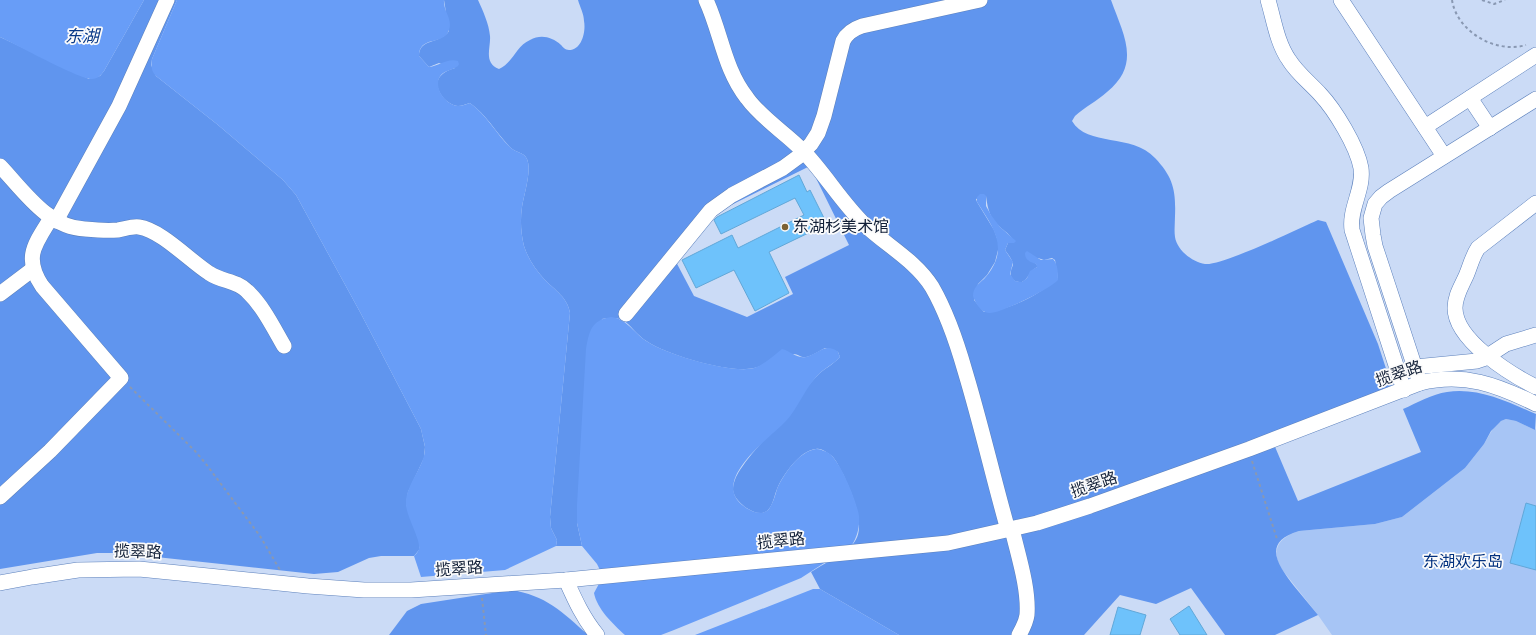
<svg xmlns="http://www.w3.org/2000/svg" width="1536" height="635" font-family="'Alegreya Sans','Noto Sans SC',sans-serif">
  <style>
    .green { fill: #a7c5f5 }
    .forest { fill: #6095ee; fill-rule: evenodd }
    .water { fill: #689df7 }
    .building { fill: #6ec2fb; stroke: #61a7d8 }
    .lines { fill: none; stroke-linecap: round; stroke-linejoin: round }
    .minor-casing { stroke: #5c80bc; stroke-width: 16 }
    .path { stroke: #8998b2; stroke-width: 2; stroke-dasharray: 3 3; stroke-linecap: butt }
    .minor { stroke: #fff; stroke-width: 15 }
    .poi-dot { fill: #7c6233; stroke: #fbfbfb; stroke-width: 1.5 }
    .labels { text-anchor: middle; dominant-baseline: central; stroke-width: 3.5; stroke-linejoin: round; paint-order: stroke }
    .poi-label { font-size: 16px; fill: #111f37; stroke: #fbfbfb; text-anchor: start }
    .street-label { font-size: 16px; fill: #111f37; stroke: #fbfbfb }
    .park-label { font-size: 16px; fill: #02317f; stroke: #fbfbfb }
    .water-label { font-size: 17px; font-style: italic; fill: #093987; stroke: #fbfbfb }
  </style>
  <rect width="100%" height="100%" fill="#cbdbf6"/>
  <path class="green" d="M1506,419L1516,421L1535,430L1536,428V635H1332L1318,615L1280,567C1271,548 1280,537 1299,531L1375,524L1402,517L1465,468L1484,444L1494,427L1501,421Z"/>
  <g class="forest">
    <polygon points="144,0 177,0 152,59 151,65 156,76 218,125 283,180 296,195 360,312 421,429 425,447 424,458 408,492 406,504 420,544 419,550 414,556 381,556 369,558 338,572 314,574 119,553 97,553 0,569 0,37 89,79 100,76 104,71"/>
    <path d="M444,0H478C483,11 489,24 490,36C491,47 483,63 499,69C513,63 516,46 530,40C541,34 552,37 561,45C563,47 565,50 569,50C582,50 586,31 584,21C584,14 580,7 578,0H1111C1123,34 1142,64 1107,92C1097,101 1085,107 1075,116L1072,121C1087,147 1132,133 1155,158C1173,177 1176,190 1175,216C1175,223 1174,230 1175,237C1177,250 1192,262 1205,264C1222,266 1298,229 1318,220L1326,222L1378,344L1392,387L1270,435L1298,501L1421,452L1403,409C1417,403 1432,394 1447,392C1478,387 1508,402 1536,414L1535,430L1516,421L1506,419L1501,421L1491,431L1484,444L1465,468L1402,517L1375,524L1299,531C1262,542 1277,564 1294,586C1302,596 1310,605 1318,615L1275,635H1225L1191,588L1156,604L1120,595L1084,635H899L820,589L811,572C822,565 843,554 852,545C869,528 851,492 843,474C840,469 837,461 832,456C827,453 822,448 816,449C800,450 782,476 777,489C774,496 773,506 767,511C760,516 751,511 745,507C739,502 734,497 733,490C733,483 736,476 740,470C749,456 760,445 771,432C786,414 800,394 817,376C823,369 833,365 840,357L838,352L825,348C819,351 812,356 806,357C801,358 798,354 794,354C786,354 763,366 754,368C730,374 668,355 648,342C628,330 630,314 602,319L577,523L582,546H556L557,540L551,528L550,517L570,313C568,298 555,290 545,280C536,270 528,259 524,246C521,234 520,220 522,207C524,194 532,171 527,159C524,152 516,153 511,148C496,133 487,115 470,103C465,104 462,106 458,106C446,105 433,89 439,78C443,72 449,70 455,68L439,63L429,67L419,56C419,38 441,44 449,31ZM810,166L849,245L785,277L793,294L747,317L694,296L675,260L711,215ZM986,196C988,211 990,218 1001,228C1007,233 1012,236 1014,243H1008L1005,250C1008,254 1012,259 1013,264C1013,266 1011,269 1011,271C1009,278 1015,283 1022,282C1030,277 1027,273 1037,267V265L1035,263L1038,258L1044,260L1052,258L1055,260L1058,278C1039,295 1010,310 984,312L974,300L978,284L987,275L995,262L998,250L999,244L994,230L977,202L976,199Z"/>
    <path d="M511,590C545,595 563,612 588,635H389L407,611L421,604Z"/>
  </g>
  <g class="water">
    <path d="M0,0H144L104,71C101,75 98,79 92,79C81,80 15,44 0,37Z"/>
    <path d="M177,0H444C443,11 453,19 449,30C444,46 419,35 419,56L429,67C439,66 447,58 458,61L459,64L458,66C453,70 446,70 441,75C432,86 445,105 458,106C462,106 466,104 470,103C487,115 496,134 511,148C516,153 524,152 527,159C532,171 524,194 522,207C520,220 521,234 524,246C528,259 536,270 545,280C555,290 568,298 570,313L550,517L551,528L557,540L556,546L505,570L421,577L414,556C416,554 418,552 419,549C421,540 407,518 406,505C405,484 426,466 425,447C424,441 422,435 421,429L360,312L296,195L283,180L218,125L156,76C151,71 151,66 152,59Z"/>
    <path d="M980,194H984L986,196V206L991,215L1000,227L1016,241L1014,243H1008L1005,250L1013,262L1010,274L1015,281L1022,282L1027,278L1030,271L1037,267L1036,264C1030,262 1025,260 1025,253L1027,251L1041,260L1053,259C1058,264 1058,273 1058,280C1050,289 1001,313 990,313C982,314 975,303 973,296C973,288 978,284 984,279C1010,250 995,230 977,202V197Z"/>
    <path d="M611,317C628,319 634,334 648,342C668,355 732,374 754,368C764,365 774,355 782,349C790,351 798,359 806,357C818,354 826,342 838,352L840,357C834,364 823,369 817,376C804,390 798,408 786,421C771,437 714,477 740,503C746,509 761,518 769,509C773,503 775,496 777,489C783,475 799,451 816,449C820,449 826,451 830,454C841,463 857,502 859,516C860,527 857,537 852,545L801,578L674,630L661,635H625C613,624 597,609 594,593L601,580V572L597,564L582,546L577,523V505L586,349C589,332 591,320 611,317Z"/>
    <polygon points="813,589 820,589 899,635 695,635"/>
  </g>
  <g class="building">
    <polygon points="799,175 807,192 810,190 827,224 769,252 789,293 755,311 734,270 696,288 682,260 732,235 738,248 804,215 795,198 721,234 714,220 717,217"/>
    <polygon points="1526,503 1536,506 1536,570 1510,563"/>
    <polygon points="1189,606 1207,635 1180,635 1170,619"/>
    <polygon points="1118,607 1146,615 1140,635 1110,635"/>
  </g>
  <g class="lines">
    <defs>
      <g id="minor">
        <path d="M706,0C721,32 724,69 747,98C762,119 786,133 804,152C826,175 842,203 865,225C886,245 916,261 932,287C947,313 957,343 965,371C981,424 993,477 1008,530"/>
        <path d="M1268,0C1274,20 1277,43 1289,60C1297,73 1310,83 1320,94C1335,110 1357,146 1361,168C1364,190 1349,208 1352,230L1404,390"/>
        <polyline points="1341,0 1444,156"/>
        <polyline points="1470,98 1490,128"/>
        <polyline points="1425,127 1536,55"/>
        <path d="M0,166C23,190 48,228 85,229C95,230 107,231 118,230C125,229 132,226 139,227C161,230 190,261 209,273C222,282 236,280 247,291C263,306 273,327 284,346"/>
        <path d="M1536,203L1478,248C1472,257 1470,267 1466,276C1461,287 1455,296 1455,308C1455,340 1510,374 1536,387"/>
        <polyline points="56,221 119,106 167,0"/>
        <polyline points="0,294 33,269"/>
        <path d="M626,314L711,210L732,195L783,168L798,157L811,144L818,133L824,116L843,41C847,33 853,29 862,26L980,0"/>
        <polyline points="1415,367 1477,361 1483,359 1506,344 1536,335"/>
        <polyline points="1420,383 1375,246 1373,235 1371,218 1375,204 1381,197 1389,191 1536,99"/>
        <path d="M0,497L50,451L121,378L42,286C23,257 35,244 51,218"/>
        <path d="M1012,529C1018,555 1029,588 1027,615C1026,622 1023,628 1019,635"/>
        <path d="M566,580C575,600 583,618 597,635"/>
        <path d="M0,583L32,577L78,570L139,569L308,586L364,590H411L566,580L948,543L1037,523L1090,506L1249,449L1420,383C1464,372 1497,385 1536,404"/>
      </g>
    </defs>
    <use href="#minor" class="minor-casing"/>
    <g class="path">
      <path d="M1452,0C1457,32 1496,54 1526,45"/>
      <polyline points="1482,0 1494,4 1505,0"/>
      <polyline points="130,387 195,451 206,464 260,536 280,570"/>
      <polyline points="1252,461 1277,539"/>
      <polyline points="482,598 486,635"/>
    </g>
    <use href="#minor" class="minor"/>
  </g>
  <circle class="poi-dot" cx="785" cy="227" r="4"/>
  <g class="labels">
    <g class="poi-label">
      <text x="793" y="227">东湖杉美术馆</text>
    </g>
    <g class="street-label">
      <text transform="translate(1399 374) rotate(-19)">揽翠路</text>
      <text transform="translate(1094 485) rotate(-19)">揽翠路</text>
      <text transform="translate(781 541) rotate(-6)">揽翠路</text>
      <text transform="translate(138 552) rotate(2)">揽翠路</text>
      <text transform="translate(459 569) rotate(-4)">揽翠路</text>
    </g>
    <g class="park-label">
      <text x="1463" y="562">东湖欢乐岛</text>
    </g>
    <g class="water-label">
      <text x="82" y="36">东湖</text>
    </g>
  </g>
</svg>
